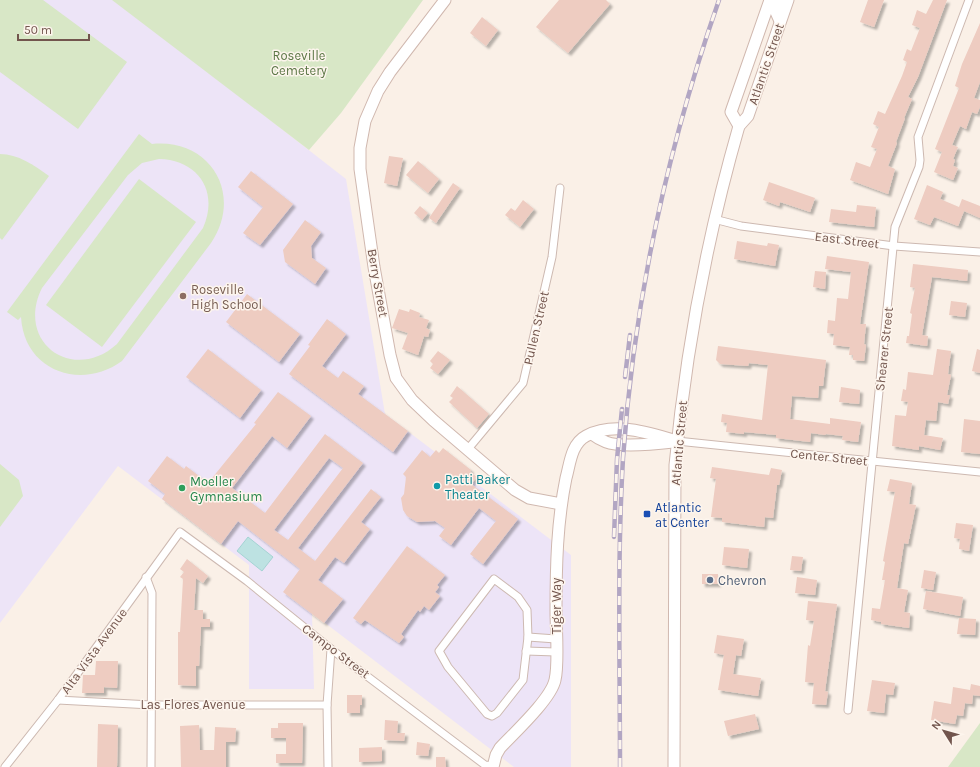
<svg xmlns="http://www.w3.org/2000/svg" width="980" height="767" font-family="Karla,sans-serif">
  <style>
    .education { fill: #ede4f7 }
    .green { fill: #d8e7c6; fill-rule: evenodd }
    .water { fill: #bde2e2; stroke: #a4d3d3 }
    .building { fill: #eeccc1; fill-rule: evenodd; filter: url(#shadow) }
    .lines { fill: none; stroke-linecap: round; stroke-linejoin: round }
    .street-casing { stroke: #cdb9b1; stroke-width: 9 }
    .secondary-casing { stroke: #d0b8af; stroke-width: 13 }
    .street { stroke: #fff; stroke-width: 7 }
    .secondary { stroke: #fff; stroke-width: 11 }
    .rail-casing { stroke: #b2a6c3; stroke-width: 4.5 }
    .rail { stroke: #fdf5ed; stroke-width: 3; stroke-dasharray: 9; stroke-linecap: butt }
    .education-dot { fill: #8d6e63; stroke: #fdf5ed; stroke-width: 1.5 }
    .culture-dot { fill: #0f9aa8; stroke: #fdf5ed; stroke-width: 1.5 }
    .leisure-dot { fill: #2e9e5b; stroke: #fdf5ed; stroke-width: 1.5 }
    .transit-dot { fill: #1a4fb4; stroke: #fdf5ed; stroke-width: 1.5 }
    .service-dot { fill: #5c6f8a; stroke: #fdf5ed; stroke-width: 1.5 }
    .labels { text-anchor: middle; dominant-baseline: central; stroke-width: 3; stroke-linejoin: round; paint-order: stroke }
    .park-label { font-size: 13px; fill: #5c7746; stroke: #fdf5ed }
    .street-label { font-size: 13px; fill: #72554d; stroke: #fdf5ed }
    .education-label { font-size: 13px; fill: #785e54; stroke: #fdf5ed; text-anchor: start }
    .culture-label { font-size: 13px; fill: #0d838f; stroke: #fdf5ed; text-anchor: start }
    .leisure-label { font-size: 13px; fill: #27864d; stroke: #fdf5ed; text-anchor: start }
    .transit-label { font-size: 13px; fill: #164399; stroke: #fdf5ed; text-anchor: start }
    .service-label { font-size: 13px; fill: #4e5e75; stroke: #fdf5ed; text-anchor: start }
  </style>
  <defs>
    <filter id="shadow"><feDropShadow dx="3" dy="3" stdDeviation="1" flood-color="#0004"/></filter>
  </defs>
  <rect width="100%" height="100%" fill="#faf0e7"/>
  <polygon class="education" points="0,0 116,0 346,179 385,414 571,555 571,767 514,767 312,613 314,689 249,689 249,565 118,466 0,623"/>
  <g class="green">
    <polygon points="0,0 43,0 127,62 78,129 0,72"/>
    <polygon points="112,0 423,0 341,113 309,150"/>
    <path d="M139,134L152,144C210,138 244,194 211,243L122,361C81,391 24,371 21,317L18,320L7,312ZM159,159C199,160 219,192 203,228L117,344C73,384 15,342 42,288L128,175L142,163Z"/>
    <path d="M0,154C18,154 34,165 49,176L2,240L0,238Z"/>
    <polygon points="139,179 196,222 102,347 46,305"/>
    <polygon points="0,464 19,480 23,496 0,527"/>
    <polygon points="980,723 980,767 948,767"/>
  </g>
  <polygon class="water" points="248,537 273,557 262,571 237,551"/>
  <g class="building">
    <polygon points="559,0 606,0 610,4 568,53 536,27"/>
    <polygon points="868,0 884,0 874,27 860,22"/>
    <polygon points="933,0 947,0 918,77 908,97 912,99 904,118 905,118 896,142 897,143 888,166 895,169 888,194 850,180 856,162 870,167 877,149 871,147 879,127 873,124 878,111 885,114 902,76 907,62 903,60 907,49 911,51 920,28 912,25 917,10 926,14"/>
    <polygon points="482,17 498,30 486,46 470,33"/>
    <polygon points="980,23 980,82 974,98 980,100 980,107 977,114 972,112 966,129 960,126 952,145 958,147 953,159 955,160 953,166 958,168 953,180 934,172 942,152 935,149 959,88 955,86 962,64"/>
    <polygon points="389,156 403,158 397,186 384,183"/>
    <polygon points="418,161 439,179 428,193 406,175"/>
    <polygon points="251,171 293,204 260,245 243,233 263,207 238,187"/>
    <polygon points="769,182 815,198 810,212 780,202 779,206 763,200"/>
    <polygon points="453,183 460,188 436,223 429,218"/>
    <polygon points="927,185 943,192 940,199 959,207 962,199 980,206 980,218 964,211 958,226 934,217 930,225 914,219"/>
    <polygon points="523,200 534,209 520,227 505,215 511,208 515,211"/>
    <polygon points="857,205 876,207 874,227 829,222 831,209 856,212"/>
    <polygon points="420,206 428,213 422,220 414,213"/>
    <polygon points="305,220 321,232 311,246 312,258 326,268 315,284 285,262 283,250"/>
    <polygon points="737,241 767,246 768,243 779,245 775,266 734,259"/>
    <polygon points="827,256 869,262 860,324 866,324 864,344 866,345 864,361 853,360 853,355 849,355 850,347 833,345 834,334 827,333 828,320 835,321 837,298 848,299 851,272 825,269"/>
    <polygon points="913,264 968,270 967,281 932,277 922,335 928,336 927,346 906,343 907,336 909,336 912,314 910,313 915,288 910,287"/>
    <polygon points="815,271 826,272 825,289 813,287"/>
    <polygon points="247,294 300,334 279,362 226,322"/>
    <polygon points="951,301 967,303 965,317 949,315"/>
    <polygon points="399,309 409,312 410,309 420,313 419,317 429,320 426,328 430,330 428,337 424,336 418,355 402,349 408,333 392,328"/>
    <polygon points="327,319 346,334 322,366 338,378 343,371 364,386 358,394 408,431 393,452 289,374 310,346 308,345"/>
    <polygon points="718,346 826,360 823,386 819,386 818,398 792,396 790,419 830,424 830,418 861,422 858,442 842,440 843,436 826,434 825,435 811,433 810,442 776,438 776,435 744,432 744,434 726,432 727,423 721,422 722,414 762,420 768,365 749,363 748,366 720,364 716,360"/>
    <polygon points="208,349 261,390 240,418 186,377"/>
    <polygon points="937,349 951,351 948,374 951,375 947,395 950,395 948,404 938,402 936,421 926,420 924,435 943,438 940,450 919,446 919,450 892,446 895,415 906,416 908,402 901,401 903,389 906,390 908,372 933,375"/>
    <polygon points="977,349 980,350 980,373 972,371"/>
    <polygon points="438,351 450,360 438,374 430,368 433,364 430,361"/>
    <polygon points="457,386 489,414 477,428 449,402 453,398 450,396"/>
    <polygon points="841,387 860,390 859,404 839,402"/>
    <path d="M278,392L311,416L287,448L272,436L232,488L265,513L325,434L363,463L298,548L315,561L371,489L381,497L361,522L370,529L344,563L335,557L318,580L343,599L324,623L283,592L300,569L238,521L221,544L162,499L165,494L148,481L167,456L184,469L186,466L208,483L256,424L254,423ZM329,458L343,468L288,540L274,530Z"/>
    <polygon points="964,419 980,421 980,454 961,452"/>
    <polygon points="443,448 471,470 470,472 477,477 471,484 518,519 483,564 470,554 496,521 479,508 451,545 439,536 445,528 435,521 417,522 407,516 403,510 401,498 404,494 406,477 403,474 422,450 430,457 436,450 439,453"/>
    <polygon points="712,467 769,475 771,468 782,470 779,485 777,485 773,518 765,517 764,527 722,522 722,518 711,517 716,479 710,478"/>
    <polygon points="890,479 912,483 909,504 916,505 908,544 904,543 897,588 908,590 904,612 910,613 909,628 881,624 881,622 871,620 872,608 880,609 885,580 882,580 885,562 883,561 895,492 887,491"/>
    <polygon points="956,523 973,525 969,551 959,549 960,539 954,538"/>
    <polygon points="407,546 445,575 437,585 439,587 435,592 440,596 429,610 424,606 420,612 418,610 401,634 404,637 399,643 365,620 361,624 353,618"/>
    <polygon points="724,547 749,549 747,568 722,565"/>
    <polygon points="792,556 803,557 801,571 790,570"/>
    <polygon points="187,559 208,576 203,583 196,578 194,610 203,610 203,619 210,619 210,627 201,627 199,666 196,666 196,686 178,685 178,632 180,632 183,579 180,577 184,572 180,569"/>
    <polygon points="924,570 936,572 933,590 921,588"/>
    <rect x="702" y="574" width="16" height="10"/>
    <polygon points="797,577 817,580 815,595 795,593"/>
    <polygon points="926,591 963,597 960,616 923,609"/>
    <polygon points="808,601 837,604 825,691 828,692 826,705 812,704 814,683 805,682 808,645 810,646 814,621 806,620"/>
    <polygon points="959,618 976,619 975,635 957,634"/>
    <polygon points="717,635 744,639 741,656 736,655 733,674 761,678 758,696 718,690 724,655 714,653"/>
    <polygon points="96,661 118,661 117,688 104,687 104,693 82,693 83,675 95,675"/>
    <polygon points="872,680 895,683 893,695 886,694 884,713 867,711"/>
    <polygon points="971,684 980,686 980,696 973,695 972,704 965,703 963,716 957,715 955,724 931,720 934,701 951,704 953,687 970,690"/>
    <polygon points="347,695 362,695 362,705 360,705 360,713 347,713"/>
    <polygon points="755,714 759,729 728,736 724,721"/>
    <polygon points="385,720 398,721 397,733 405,733 404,741 384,740"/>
    <polygon points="278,723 303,723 302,763 276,763 276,754 286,754 286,738 271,738 271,728 278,728"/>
    <polygon points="98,724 118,725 117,767 97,767"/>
    <polygon points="199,725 200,750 214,750 215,727 236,728 235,742 226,742 226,767 181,767 180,726"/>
    <polygon points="417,742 430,744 428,756 416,755"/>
    <polygon points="382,747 382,761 359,762 359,748"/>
    <polygon points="436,757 445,757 446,767 436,767"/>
  </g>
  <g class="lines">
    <defs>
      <g id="street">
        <polyline points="714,219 741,226 894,246 980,252"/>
        <polyline points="677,441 980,472"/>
        <polyline points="468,449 523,383 552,257 560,188"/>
        <polyline points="146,577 152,593 151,767"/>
        <polygon points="494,579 518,597 527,610 528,637 523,680 497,713 492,716 487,714 448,667 439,651"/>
        <polyline points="528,637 556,639"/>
        <polyline points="526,651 556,652"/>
        <polyline points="58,700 151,705 327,705"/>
        <polyline points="848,710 895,227 919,167 920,160 918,137 969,0"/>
        <polyline points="5,767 58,700 180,532 247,581 331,649 485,765 493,766"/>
        <polyline points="328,767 327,705 331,649"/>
      </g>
      <g id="secondary">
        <polyline points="445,0 390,72 378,91 365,121 360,148 360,169 374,267 390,355 396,378 412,400 433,420 515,490 529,498 561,504"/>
        <polyline points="778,0 776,12 780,21"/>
        <polyline points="739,126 731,112 770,0"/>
        <path d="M592,434C596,437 601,440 606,442C621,448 656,444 673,442"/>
        <path d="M493,767L496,755L500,748C514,733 551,699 555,680C559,664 556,628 556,611C556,566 557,522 566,478C570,464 571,444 586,436C615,421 648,433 677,441"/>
        <path d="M674,767L675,465C686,350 707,237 739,126L748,116L788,0"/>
      </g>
    </defs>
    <use href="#street" class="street-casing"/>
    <use href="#secondary" class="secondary-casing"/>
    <use href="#street" class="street"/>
    <use href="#secondary" class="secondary"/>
    <defs>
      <g id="rail">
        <polyline points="625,377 630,335"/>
        <polyline points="614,537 617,459 622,409"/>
        <path d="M620,767C620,664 617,561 623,458C634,301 667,149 719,0"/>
      </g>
    </defs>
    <use href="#rail" class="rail-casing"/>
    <use href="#rail" class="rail"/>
  </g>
  <circle class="education-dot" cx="183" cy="296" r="4"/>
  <circle class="culture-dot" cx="437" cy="486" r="4"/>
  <circle class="leisure-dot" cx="182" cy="488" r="4"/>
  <rect class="transit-dot" x="643" y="510" width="8" height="8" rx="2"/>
  <circle class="service-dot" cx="710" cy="580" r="4"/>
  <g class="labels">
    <g class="park-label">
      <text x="299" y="55">Roseville<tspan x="299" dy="15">Cemetery</tspan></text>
    </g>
    <g class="street-label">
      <text transform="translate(766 64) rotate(-71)">Atlantic Street</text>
      <text transform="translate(847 240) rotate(7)">East Street</text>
      <text transform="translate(378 283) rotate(80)">Berry Street</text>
      <text transform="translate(536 328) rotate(-77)">Pullen Street</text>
      <text transform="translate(884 349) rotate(-84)">Shearer Street</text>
      <text transform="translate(679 443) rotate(-85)">Atlantic Street</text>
      <text transform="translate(829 457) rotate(6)">Center Street</text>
      <text transform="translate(556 606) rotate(-90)">Tiger Way</text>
      <text transform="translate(94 651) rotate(-54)">Alta Vista Avenue</text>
      <text transform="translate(336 651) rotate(37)">Campo Street</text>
      <text x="193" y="704">Las Flores Avenue</text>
    </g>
    <g class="education-label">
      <text x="191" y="289">Roseville<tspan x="191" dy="15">High School</tspan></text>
    </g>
    <g class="culture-label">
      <text x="445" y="479">Patti Baker<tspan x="445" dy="15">Theater</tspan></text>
    </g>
    <g class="leisure-label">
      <text x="190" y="481">Moeller<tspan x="190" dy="15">Gymnasium</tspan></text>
    </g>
    <g class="transit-label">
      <text x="655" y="507">Atlantic<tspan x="655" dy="15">at Center</tspan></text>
    </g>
    <g class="service-label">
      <text x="718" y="580">Chevron</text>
    </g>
  </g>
  <g transform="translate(944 731) rotate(307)" stroke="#fdf5ed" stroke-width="3" paint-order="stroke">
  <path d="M0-3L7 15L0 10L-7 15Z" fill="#72554d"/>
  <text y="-6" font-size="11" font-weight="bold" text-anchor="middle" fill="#72554d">N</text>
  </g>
  <path d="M18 34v6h71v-6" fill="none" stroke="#72554d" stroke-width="2"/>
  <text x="24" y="34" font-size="12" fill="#72554d" stroke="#fdf5ed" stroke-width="3" paint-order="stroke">50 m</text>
</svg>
